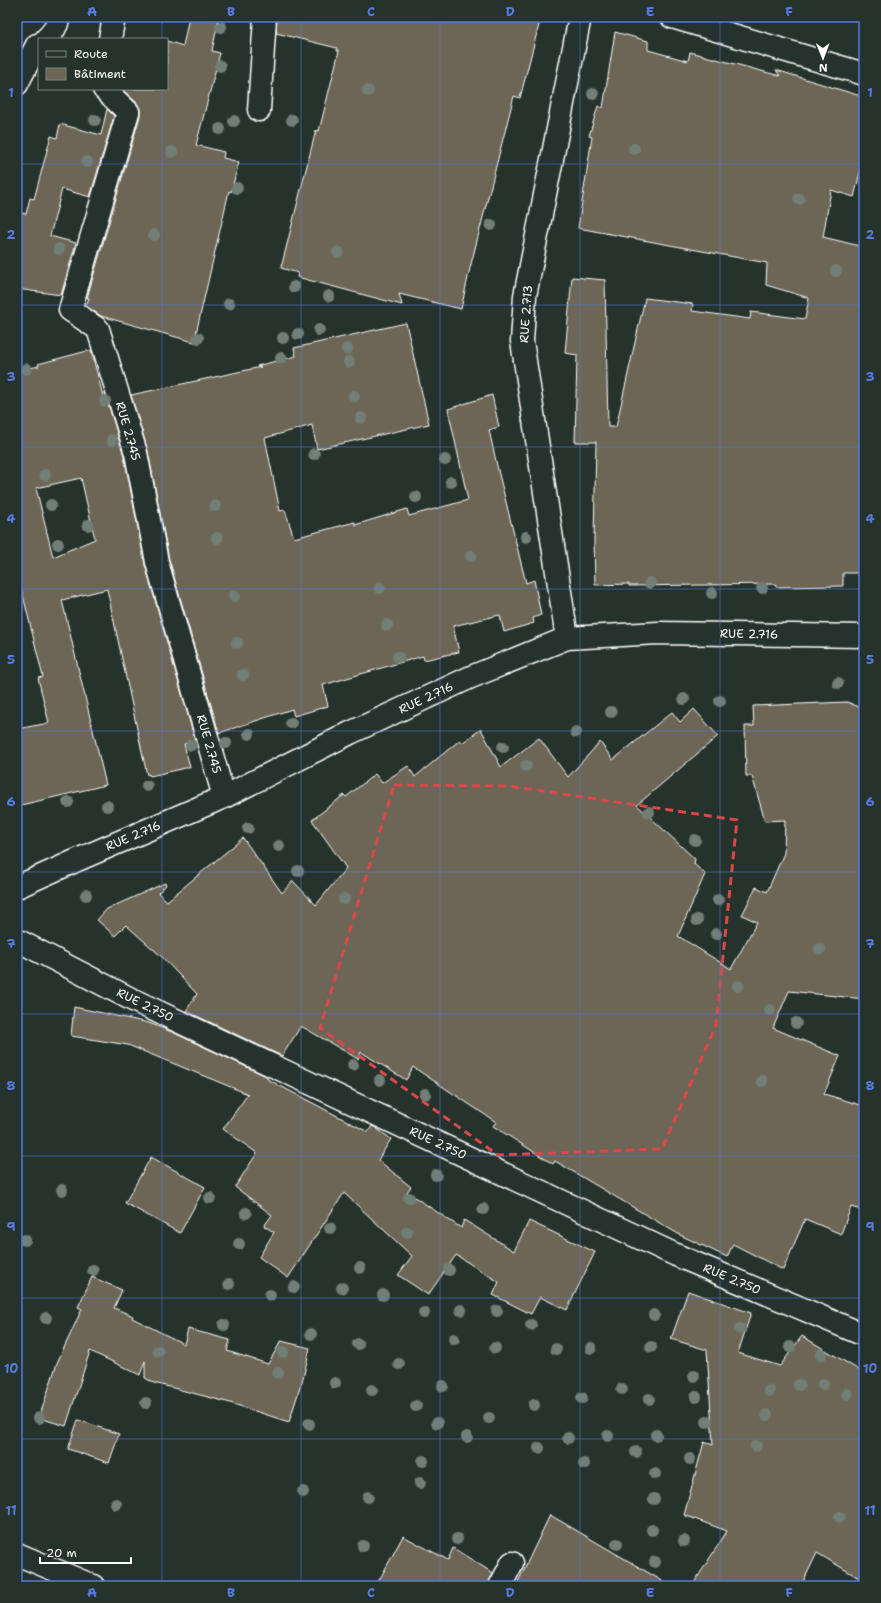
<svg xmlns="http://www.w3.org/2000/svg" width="881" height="1603" font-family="'Shantell Sans',sans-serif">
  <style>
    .building { fill: #6d6656; stroke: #fff; fill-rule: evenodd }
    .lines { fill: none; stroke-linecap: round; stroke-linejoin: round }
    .street-casing { stroke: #fff; stroke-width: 25 }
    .secondary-casing { stroke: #fff; stroke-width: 25 }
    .street { stroke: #26332d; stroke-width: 22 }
    .secondary { stroke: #26332d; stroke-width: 22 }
    .tree { fill: #717f77 }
    .marked { fill: none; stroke: #dc4848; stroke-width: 3; stroke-dasharray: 8 5; stroke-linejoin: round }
    .grid { fill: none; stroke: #567ae2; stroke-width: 1; stroke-opacity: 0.55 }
    .labels { text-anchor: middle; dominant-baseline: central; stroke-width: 3; stroke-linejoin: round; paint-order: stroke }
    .street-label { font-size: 12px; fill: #fff; stroke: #26332d }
    .neatline { fill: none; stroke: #567ae2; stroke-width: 1.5 }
    .grid-label { font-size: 13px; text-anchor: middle; font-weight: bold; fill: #567ae2 }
  </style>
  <rect width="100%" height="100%" fill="#26332d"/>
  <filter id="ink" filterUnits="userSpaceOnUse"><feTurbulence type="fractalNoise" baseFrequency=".025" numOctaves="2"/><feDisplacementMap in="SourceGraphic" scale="8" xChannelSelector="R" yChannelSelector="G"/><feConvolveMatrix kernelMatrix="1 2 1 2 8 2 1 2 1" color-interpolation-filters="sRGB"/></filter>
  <g filter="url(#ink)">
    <g class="building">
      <polygon points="189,17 219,17 212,51 220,53 196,145 224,152 223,158 239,162 231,192 229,191 194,342 101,316 86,306 89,298 87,298 140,116 140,109 137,103 122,89 167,89 167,41 183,46"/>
      <polygon points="277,17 541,17 520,98 514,96 470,268 461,309 399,294 402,305 297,277 298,273 281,268 316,130 319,131 339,51 337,51 337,48 276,33"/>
      <polygon points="615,32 648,41 648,50 688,61 690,52 780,76 776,70 864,97 864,156 854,197 831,190 823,237 864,247 864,573 843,573 843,586 776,587 776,584 629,586 629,584 595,585 594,540 596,442 575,442 577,355 565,353 572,277 605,280 608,427 616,427 645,298 693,304 692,311 750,319 751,312 805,319 809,298 766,285 767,263 578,228 592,137 589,136 598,106 603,108"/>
      <polygon points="107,109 114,116 90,197 62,189 50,236 76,243 61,295 17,289 17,231 22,213 26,214 30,198 34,199 51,136 57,138 60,124 101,135"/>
      <polygon points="406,323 429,424 317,449 312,425 265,438 280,511 285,510 294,538 355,522 355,525 407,509 409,516 468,500 448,409 492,395 499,427 489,430 498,470 526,583 534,580 541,615 533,618 534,623 504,632 500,615 453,626 459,652 424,660 423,656 323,685 328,706 294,716 292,709 219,733 169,559 148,451 131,395 261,367 257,366 296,356 294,348"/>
      <path d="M91,350L104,400H107L124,456L145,565L195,740L184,744L190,767L150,776L149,774L147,775L107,589L62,600L106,785L17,806V729L49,723L38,678L43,677L18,575L17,371L39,366L38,364ZM81,478L95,539L53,557L36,488Z"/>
      <polygon points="847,702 864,709 864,999 789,991 773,1028 840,1056 824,1094 864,1106 864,1211 851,1207 841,1234 805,1219 783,1270 733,1244 727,1257 680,1235 555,1161 553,1164 493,1126 496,1122 413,1067 406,1080 361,1052 358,1059 301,1026 282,1056 186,1011 197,994 162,957 126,925 115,936 97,920 107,909 165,883 166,885 158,893 167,901 243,838 282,893 293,881 316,905 346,868 312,820 344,795 346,797 375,774 382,783 408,766 415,777 460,740 462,743 481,729 501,767 539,738 568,777 600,742 613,760 672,712 680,722 694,709 718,736 637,805 695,859 694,864 705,874 678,936 731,969 757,922 742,915 756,887 767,892 784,853 785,820 765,821 752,776 746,776 745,726 754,726 753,706"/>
      <polygon points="74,1007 149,1023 172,1032 268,1077 267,1079 368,1132 372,1126 376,1128 391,1139 378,1160 411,1187 407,1192 461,1228 464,1220 514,1251 529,1221 595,1252 567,1310 540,1297 531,1314 493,1295 499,1282 456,1255 428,1295 398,1275 412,1256 344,1193 288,1278 259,1257 274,1232 264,1226 272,1215 235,1187 257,1153 223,1129 248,1094 128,1045 71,1036"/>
      <polygon points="151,1157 205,1187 180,1233 125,1203"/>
      <polygon points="92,1277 122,1290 114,1308 133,1316 132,1318 184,1344 188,1329 230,1340 227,1351 268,1364 281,1341 310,1348 303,1378 289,1422 227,1402 154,1383 145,1378 145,1361 140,1375 90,1351 66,1426 39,1418 57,1363 82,1309 78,1307"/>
      <polygon points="688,1291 751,1313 738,1353 780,1366 802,1336 864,1373 864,1581 817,1553 801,1586 692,1586 727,1531 684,1515 704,1442 713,1445 707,1350 671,1339"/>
      <polygon points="78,1420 119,1434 109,1463 68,1449"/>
      <polygon points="550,1515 671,1586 516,1586"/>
      <polygon points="403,1536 448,1560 453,1548 493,1573 488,1586 376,1586"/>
    </g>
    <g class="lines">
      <defs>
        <g id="street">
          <polyline points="672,17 864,74"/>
          <path d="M46,39C52,34 57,25 59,17"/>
          <polyline points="110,39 114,17"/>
          <polyline points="17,84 37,45"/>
          <polyline points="104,89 128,112 70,310 98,329 136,453 157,562 224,797"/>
          <polyline points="259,110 265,17"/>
          <polyline points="567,638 522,341 525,296 580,17"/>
          <polyline points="17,940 133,1000 676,1255 864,1335"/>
          <polyline points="17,1554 93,1586"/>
          <polyline points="500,1586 512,1563"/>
        </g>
        <polyline id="secondary" points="17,887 75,861 224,797 350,733 471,677 567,638 658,633 864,636"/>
      </defs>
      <use href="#street" class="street-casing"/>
      <use href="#secondary" class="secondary-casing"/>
      <use href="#street" class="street"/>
      <use href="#secondary" class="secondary"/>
    </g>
    <g class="tree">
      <circle cx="221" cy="27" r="6"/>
      <circle cx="220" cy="66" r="6"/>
      <circle cx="368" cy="91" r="6"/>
      <circle cx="593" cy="94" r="6"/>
      <circle cx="95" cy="120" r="6"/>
      <circle cx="292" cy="120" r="6"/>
      <circle cx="234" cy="121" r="6"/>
      <circle cx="220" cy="129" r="6"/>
      <circle cx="634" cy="149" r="6"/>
      <circle cx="172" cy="152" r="6"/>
      <circle cx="87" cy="162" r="6"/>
      <circle cx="237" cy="188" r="6"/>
      <circle cx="799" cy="199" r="6"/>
      <circle cx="491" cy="225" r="6"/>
      <circle cx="154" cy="235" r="6"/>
      <circle cx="59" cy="249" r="6"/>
      <circle cx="338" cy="252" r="6"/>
      <circle cx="836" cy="271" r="6"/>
      <circle cx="294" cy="287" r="6"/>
      <circle cx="329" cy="296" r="6"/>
      <circle cx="229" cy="304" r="6"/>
      <circle cx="319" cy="330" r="6"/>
      <circle cx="298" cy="334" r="6"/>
      <circle cx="198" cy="338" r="6"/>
      <circle cx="283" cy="338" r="6"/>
      <circle cx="347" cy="349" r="6"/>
      <circle cx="281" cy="358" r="6"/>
      <circle cx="349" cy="362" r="6"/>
      <circle cx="26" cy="369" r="6"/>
      <circle cx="354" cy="396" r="6"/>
      <circle cx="105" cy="401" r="6"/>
      <circle cx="361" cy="418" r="6"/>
      <circle cx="112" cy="440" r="6"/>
      <circle cx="314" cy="454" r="6"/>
      <circle cx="445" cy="460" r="6"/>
      <circle cx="45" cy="475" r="6"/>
      <circle cx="451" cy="482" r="6"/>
      <circle cx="416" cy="497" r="6"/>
      <circle cx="51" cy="505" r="6"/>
      <circle cx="215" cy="506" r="6"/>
      <circle cx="88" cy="525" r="6"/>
      <circle cx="526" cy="537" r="6"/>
      <circle cx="217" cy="538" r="6"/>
      <circle cx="58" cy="544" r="6"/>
      <circle cx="471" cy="556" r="6"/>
      <circle cx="650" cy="583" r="6"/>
      <circle cx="380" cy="588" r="6"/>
      <circle cx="762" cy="588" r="6"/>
      <circle cx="712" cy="593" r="6"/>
      <circle cx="234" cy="596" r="6"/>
      <circle cx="387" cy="625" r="6"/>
      <circle cx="237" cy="643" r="6"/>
      <circle cx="398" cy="657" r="6"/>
      <circle cx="243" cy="675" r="6"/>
      <circle cx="838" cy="683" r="6"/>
      <circle cx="684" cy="699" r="6"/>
      <circle cx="720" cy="701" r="6"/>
      <circle cx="611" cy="712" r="6"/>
      <circle cx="291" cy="723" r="6"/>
      <circle cx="576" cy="732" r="6"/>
      <circle cx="249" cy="734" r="6"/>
      <circle cx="226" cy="743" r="6"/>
      <circle cx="191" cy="745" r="6"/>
      <circle cx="503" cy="747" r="6"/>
      <circle cx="526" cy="766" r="6"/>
      <circle cx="147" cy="786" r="6"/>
      <circle cx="68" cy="802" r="6"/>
      <circle cx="107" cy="806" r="6"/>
      <circle cx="649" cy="812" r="6"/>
      <circle cx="248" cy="828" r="6"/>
      <circle cx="695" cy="840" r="6"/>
      <circle cx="279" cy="846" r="6"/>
      <circle cx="298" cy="871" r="6"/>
      <circle cx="86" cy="895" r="6"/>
      <circle cx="344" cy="899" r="6"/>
      <circle cx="718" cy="900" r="6"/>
      <circle cx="697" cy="920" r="6"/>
      <circle cx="716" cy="934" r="6"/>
      <circle cx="820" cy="949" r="6"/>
      <circle cx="738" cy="986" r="6"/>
      <circle cx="770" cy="1010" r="6"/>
      <circle cx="796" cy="1023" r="6"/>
      <circle cx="353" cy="1065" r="6"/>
      <circle cx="380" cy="1080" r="6"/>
      <circle cx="762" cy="1081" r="6"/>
      <circle cx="425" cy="1094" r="6"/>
      <circle cx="436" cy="1175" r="6"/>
      <circle cx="62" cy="1190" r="6"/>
      <circle cx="210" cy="1198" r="6"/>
      <circle cx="409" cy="1198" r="6"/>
      <circle cx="483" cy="1209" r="6"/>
      <circle cx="246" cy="1213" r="6"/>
      <circle cx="330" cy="1228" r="6"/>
      <circle cx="407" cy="1232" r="6"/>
      <circle cx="25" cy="1240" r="6"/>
      <circle cx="239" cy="1244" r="6"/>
      <circle cx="360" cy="1268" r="6"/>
      <circle cx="93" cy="1270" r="6"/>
      <circle cx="449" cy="1270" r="6"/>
      <circle cx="229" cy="1284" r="6"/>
      <circle cx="294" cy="1287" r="6"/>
      <circle cx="342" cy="1288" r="6"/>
      <circle cx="270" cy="1295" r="6"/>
      <circle cx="383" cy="1295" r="6"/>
      <circle cx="461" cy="1310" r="6"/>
      <circle cx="497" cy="1311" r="6"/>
      <circle cx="424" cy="1313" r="6"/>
      <circle cx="654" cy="1315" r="6"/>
      <circle cx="46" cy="1318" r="6"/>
      <circle cx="224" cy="1325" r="6"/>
      <circle cx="531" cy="1325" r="6"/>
      <circle cx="740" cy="1329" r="6"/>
      <circle cx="311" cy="1334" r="6"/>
      <circle cx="454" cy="1339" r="6"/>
      <circle cx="358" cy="1344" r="6"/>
      <circle cx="651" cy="1347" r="6"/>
      <circle cx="790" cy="1347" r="6"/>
      <circle cx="495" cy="1348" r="6"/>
      <circle cx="591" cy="1348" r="6"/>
      <circle cx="556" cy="1349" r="6"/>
      <circle cx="158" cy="1351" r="6"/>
      <circle cx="283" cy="1352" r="6"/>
      <circle cx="821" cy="1355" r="6"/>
      <circle cx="399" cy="1364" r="6"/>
      <circle cx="278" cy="1373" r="6"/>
      <circle cx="694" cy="1376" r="6"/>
      <circle cx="335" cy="1383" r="6"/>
      <circle cx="823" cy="1384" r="6"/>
      <circle cx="799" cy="1385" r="6"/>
      <circle cx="443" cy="1386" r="6"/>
      <circle cx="622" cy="1389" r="6"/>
      <circle cx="372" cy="1390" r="6"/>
      <circle cx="769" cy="1391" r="6"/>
      <circle cx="847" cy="1394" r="6"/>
      <circle cx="696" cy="1397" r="6"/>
      <circle cx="582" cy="1398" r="6"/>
      <circle cx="649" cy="1399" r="6"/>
      <circle cx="146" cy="1403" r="6"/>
      <circle cx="534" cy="1405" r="6"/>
      <circle cx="416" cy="1406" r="6"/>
      <circle cx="767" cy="1415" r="6"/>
      <circle cx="39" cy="1418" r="6"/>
      <circle cx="489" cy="1418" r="6"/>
      <circle cx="707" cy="1422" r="6"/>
      <circle cx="437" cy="1423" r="6"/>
      <circle cx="309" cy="1424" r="6"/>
      <circle cx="656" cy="1435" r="6"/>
      <circle cx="608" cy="1436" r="6"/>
      <circle cx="467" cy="1437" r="6"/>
      <circle cx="568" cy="1438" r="6"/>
      <circle cx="756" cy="1446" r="6"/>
      <circle cx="539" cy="1448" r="6"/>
      <circle cx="636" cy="1452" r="6"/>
      <circle cx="690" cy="1459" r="6"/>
      <circle cx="423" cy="1461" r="6"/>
      <circle cx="584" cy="1464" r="6"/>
      <circle cx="655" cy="1474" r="6"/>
      <circle cx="420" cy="1483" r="6"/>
      <circle cx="303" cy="1492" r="6"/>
      <circle cx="368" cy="1497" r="6"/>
      <circle cx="654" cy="1499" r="6"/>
      <circle cx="116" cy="1504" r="6"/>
      <circle cx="840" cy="1517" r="6"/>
      <circle cx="652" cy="1530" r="6"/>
      <circle cx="457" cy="1539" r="6"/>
      <circle cx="684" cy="1541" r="6"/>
      <circle cx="617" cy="1544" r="6"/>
      <circle cx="363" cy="1546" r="6"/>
      <circle cx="655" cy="1562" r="6"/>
    </g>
  </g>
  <path class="marked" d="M394,785L509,786L737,820L716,1025L662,1149L498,1155L320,1028Z"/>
  <path class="grid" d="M162,17V39M301,17V1586M440,17V1586M580,17V1586M720,17V1586M162,89V1586M17,164H864M17,305H864M17,447H864M17,589H864M17,731H864M17,872H864M17,1014H864M17,1156H864M17,1298H864M17,1439H864"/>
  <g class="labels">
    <g class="street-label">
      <text transform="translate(526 314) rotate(-86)">RUE 2.713</text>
      <text transform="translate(128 431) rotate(74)">RUE 2.745</text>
      <text transform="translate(749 634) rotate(1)">RUE 2.716</text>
      <text transform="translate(426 698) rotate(-25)">RUE 2.716</text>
      <text transform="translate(209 744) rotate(74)">RUE 2.745</text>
      <text transform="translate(133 836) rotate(-23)">RUE 2.716</text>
      <text transform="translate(145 1005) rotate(26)">RUE 2.750</text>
      <text transform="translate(438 1143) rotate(25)">RUE 2.750</text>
      <text transform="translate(732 1279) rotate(23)">RUE 2.750</text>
    </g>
  </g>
  <rect width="881" height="1603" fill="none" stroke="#26332d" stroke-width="44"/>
  <rect x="38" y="38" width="130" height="52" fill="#26332d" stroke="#7d8581"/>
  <rect x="46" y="51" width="20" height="6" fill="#26332d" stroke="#7d8581"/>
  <text x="74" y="58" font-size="12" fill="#ffffff">Route</text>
  <rect x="46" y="68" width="20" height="12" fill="#6d6656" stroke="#7d8581"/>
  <text x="74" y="78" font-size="12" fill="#ffffff">Bâtiment</text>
  <g transform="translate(823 58) rotate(179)" stroke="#26332d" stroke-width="3" paint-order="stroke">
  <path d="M0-3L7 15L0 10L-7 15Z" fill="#ffffff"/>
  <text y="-6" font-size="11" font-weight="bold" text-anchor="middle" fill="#ffffff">N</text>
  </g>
  <path d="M40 1557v6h91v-6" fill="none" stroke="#ffffff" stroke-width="2"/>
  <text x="46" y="1557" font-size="12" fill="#ffffff" stroke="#26332d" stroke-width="3" paint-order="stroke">20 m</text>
  <rect x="22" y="22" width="837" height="1559" class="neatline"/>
  <g class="grid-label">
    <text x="92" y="16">A</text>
    <text x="231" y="16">B</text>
    <text x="371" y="16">C</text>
    <text x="510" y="16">D</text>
    <text x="650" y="16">E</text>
    <text x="789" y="16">F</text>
    <text x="11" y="97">1</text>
    <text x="870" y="97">1</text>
    <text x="11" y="239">2</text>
    <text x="870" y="239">2</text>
    <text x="11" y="381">3</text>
    <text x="870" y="381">3</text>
    <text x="11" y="523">4</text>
    <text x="870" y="523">4</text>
    <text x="11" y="664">5</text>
    <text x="870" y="664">5</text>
    <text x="11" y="806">6</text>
    <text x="870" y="806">6</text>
    <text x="11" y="948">7</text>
    <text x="870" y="948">7</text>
    <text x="11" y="1090">8</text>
    <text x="870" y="1090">8</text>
    <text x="11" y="1231">9</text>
    <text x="870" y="1231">9</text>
    <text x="11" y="1373">10</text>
    <text x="870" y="1373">10</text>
    <text x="11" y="1515">11</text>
    <text x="870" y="1515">11</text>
    <text x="92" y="1597">A</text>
    <text x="231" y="1597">B</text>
    <text x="371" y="1597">C</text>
    <text x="510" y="1597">D</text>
    <text x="650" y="1597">E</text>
    <text x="789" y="1597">F</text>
  </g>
</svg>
